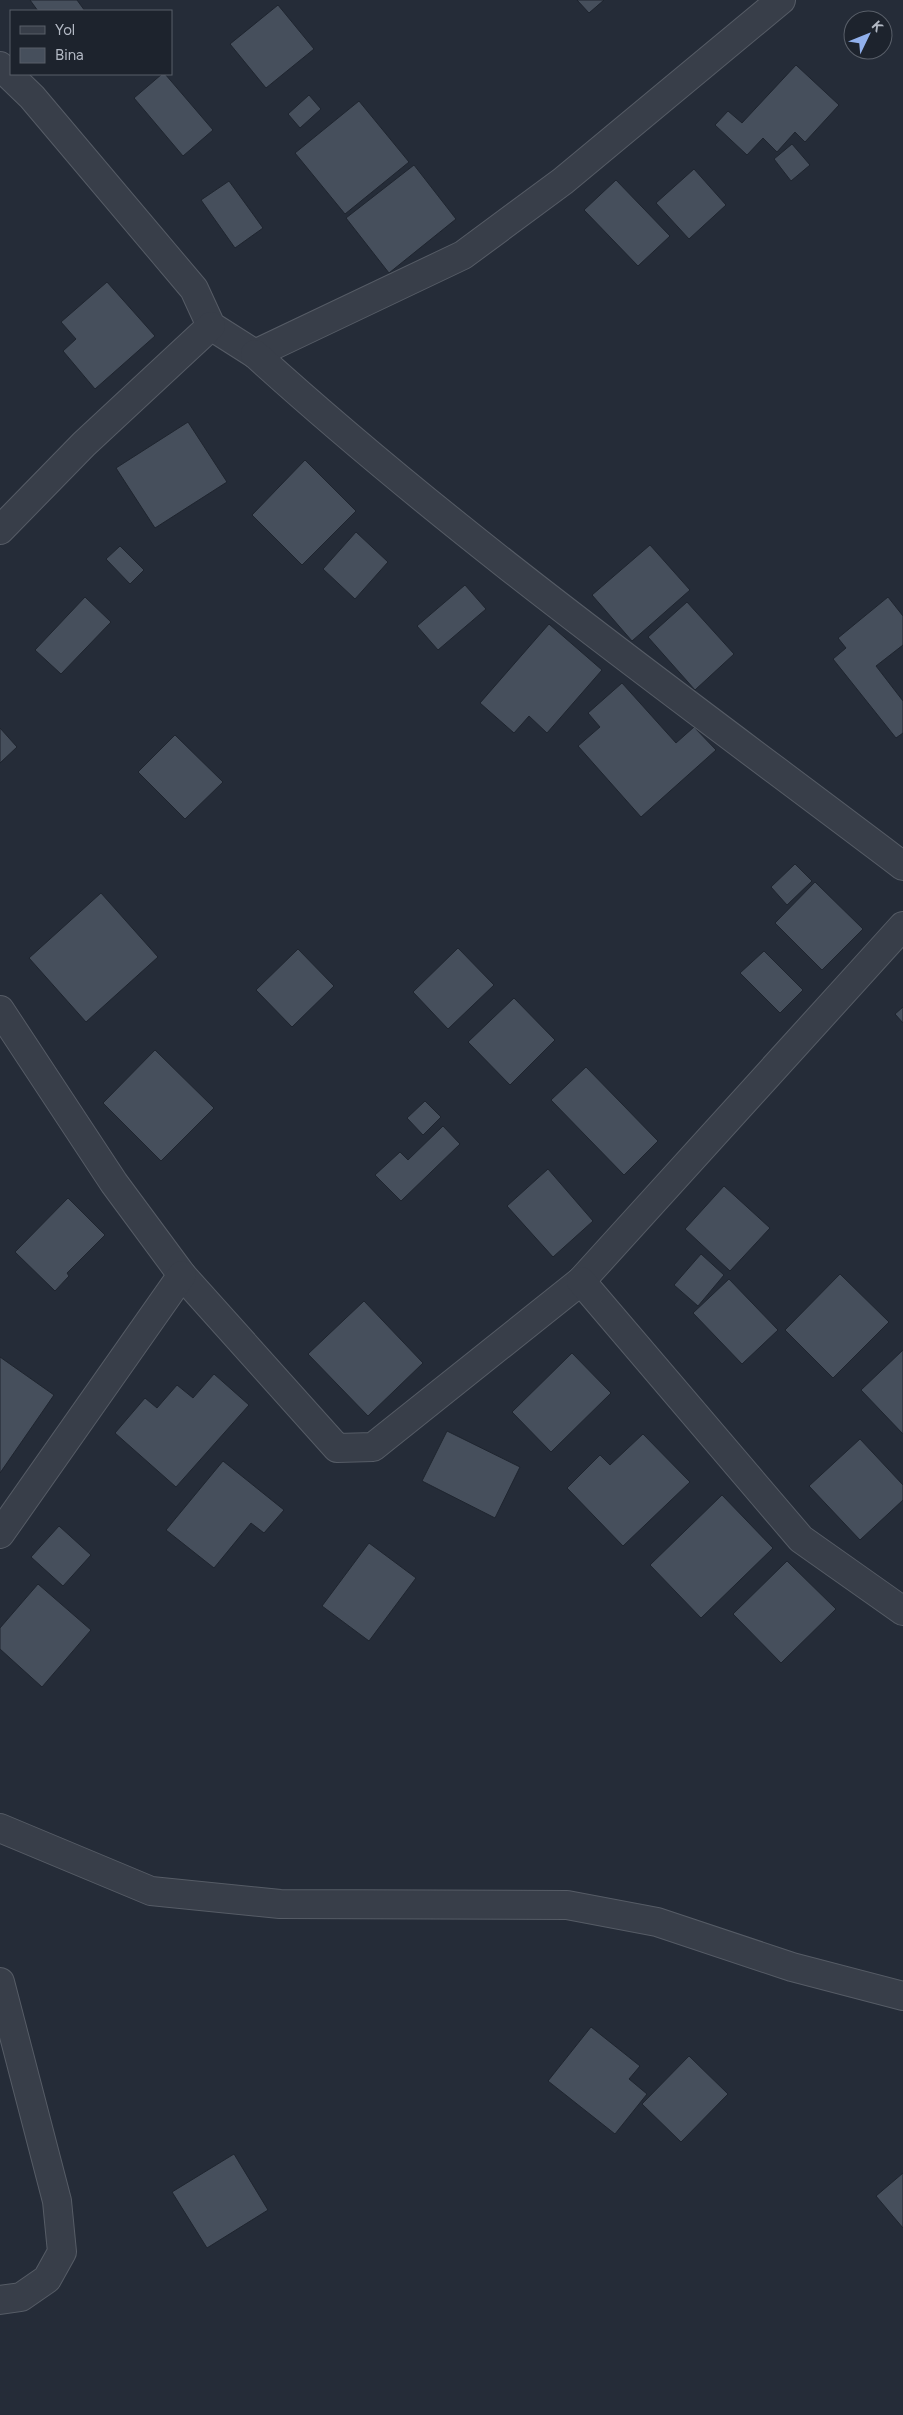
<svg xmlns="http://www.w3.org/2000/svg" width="903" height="2415" font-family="Figtree,sans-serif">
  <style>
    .building { fill: #464f5c; stroke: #1f252f }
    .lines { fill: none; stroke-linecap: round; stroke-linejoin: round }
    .minor-casing { stroke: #565c66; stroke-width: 30 }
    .minor { stroke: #383e49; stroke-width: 28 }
  </style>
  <rect width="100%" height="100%" fill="#252c38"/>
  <g class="building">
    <polygon points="30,0 77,0 85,11 38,11"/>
    <polygon points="577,0 604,0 589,13"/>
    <polygon points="278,5 314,49 266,88 230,44"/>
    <polygon points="796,65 839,105 805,142 795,132 777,152 763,138 747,155 715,125 728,111 742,123"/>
    <polygon points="162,74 165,74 213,130 183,156 134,98"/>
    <polygon points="309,95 321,109 300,128 288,114"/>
    <polygon points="359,101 409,162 345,214 295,153"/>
    <polygon points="792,144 810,165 791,181 774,159"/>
    <polygon points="414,165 456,219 389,273 346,218"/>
    <polygon points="694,169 726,205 689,239 656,203"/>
    <polygon points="616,180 670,236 638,266 584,210"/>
    <polygon points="229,181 263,228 235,248 201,200"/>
    <polygon points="107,282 155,336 95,389 63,351 76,339 61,322"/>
    <polygon points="188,422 227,482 155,528 116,468"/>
    <polygon points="305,460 356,511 302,565 252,515"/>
    <polygon points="356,532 388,562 355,599 323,569"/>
    <polygon points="650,545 690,590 632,641 592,595"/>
    <polygon points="120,546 144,570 130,584 106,559"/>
    <polygon points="465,585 486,609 438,650 417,626"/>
    <polygon points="85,597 111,622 61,674 35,650"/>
    <polygon points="888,597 903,616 903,645 876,666 903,701 903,733 896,738 833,659 846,648 838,638"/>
    <polygon points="687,602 734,654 695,690 648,637"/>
    <polygon points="549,624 602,670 547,733 529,716 514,733 480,703"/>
    <polygon points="622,683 676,743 694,727 716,750 641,817 578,746 600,727 588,713"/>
    <polygon points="0,728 17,747 0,763"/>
    <polygon points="175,735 223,782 185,819 138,772"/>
    <polygon points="795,864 812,881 787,905 771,887"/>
    <polygon points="815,882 863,929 822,970 775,923"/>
    <polygon points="101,893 158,957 86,1022 29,958"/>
    <polygon points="458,948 494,985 448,1029 413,992"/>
    <polygon points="298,949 334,986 292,1027 256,990"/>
    <polygon points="764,951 803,990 780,1013 740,973"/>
    <polygon points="514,998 555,1040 510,1085 468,1042"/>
    <polygon points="903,1007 903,1023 895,1014"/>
    <polygon points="155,1050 214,1108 161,1161 103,1103"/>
    <polygon points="586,1067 658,1141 624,1175 551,1100"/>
    <polygon points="425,1101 441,1117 423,1135 407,1118"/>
    <polygon points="443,1126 460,1144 401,1201 375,1175 400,1152 408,1160"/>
    <polygon points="548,1169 593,1221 553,1257 507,1206"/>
    <polygon points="724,1186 770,1228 730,1271 685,1229"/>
    <polygon points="68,1198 105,1235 67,1273 69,1276 55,1291 15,1252"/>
    <polygon points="701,1254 724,1275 698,1306 674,1285"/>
    <polygon points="840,1274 889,1322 833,1378 785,1330"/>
    <polygon points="729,1279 778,1330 742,1364 693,1313"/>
    <polygon points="364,1301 423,1363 368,1416 308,1354"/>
    <polygon points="903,1350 903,1434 861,1390"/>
    <polygon points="572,1353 611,1393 551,1452 512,1412"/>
    <polygon points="0,1357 54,1395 0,1473"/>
    <polygon points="214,1374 249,1405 176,1487 115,1433 145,1398 157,1408 177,1385 193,1398"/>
    <polygon points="447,1431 520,1467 495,1518 422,1481"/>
    <polygon points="643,1434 690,1482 623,1546 567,1488 600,1455 610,1465"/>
    <polygon points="860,1439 903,1485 903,1500 860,1540 809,1486"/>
    <polygon points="223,1461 284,1510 264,1533 251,1523 214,1568 166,1530"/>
    <polygon points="722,1495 773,1548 701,1618 650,1565"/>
    <polygon points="59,1526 91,1555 63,1586 31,1557"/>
    <polygon points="369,1543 416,1578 369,1641 322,1606"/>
    <polygon points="787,1561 836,1609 781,1663 733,1614"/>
    <polygon points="38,1584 91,1630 42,1687 0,1649 0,1628"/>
    <polygon points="591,2027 640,2066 629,2079 647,2094 615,2134 548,2081"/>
    <polygon points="689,2056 728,2094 681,2142 642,2104"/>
    <polygon points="234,2154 268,2210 207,2248 172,2192"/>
    <polygon points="903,2173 903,2228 876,2196"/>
  </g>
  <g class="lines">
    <defs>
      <g id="minor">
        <polyline points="0,66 32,97 194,289 211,326 255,354 463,255 563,181 781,0"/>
        <path d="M255,354C459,539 684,700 903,866"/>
        <polyline points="0,530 84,444 211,326"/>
        <polyline points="0,1010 114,1183 182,1275 337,1448 373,1447 581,1281 903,926"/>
        <polyline points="581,1281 801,1539 903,1611"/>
        <polyline points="0,1534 182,1275"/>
        <polyline points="0,1828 151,1891 280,1904 567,1905 657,1922 792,1967 903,1996"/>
        <polyline points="0,1982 57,2201 62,2252 47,2279 21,2297 0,2300"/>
      </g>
    </defs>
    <use href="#minor" class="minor-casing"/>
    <use href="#minor" class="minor"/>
  </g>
  <rect x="10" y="10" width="162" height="65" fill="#1d232d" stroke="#595f69"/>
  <rect x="20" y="26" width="25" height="8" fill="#383e49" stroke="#595f69"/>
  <text x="55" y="35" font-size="15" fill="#b3b9c4">Yol</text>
  <rect x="20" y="48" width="25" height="15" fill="#464f5c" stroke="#595f69"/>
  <text x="55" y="60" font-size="15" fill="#b3b9c4">Bina</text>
  <g transform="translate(868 35) rotate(47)"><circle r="24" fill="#1d232d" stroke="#595f69"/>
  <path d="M0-4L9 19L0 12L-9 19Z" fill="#91b0ec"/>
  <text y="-8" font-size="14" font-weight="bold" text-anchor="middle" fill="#b3b9c4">K</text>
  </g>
</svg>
